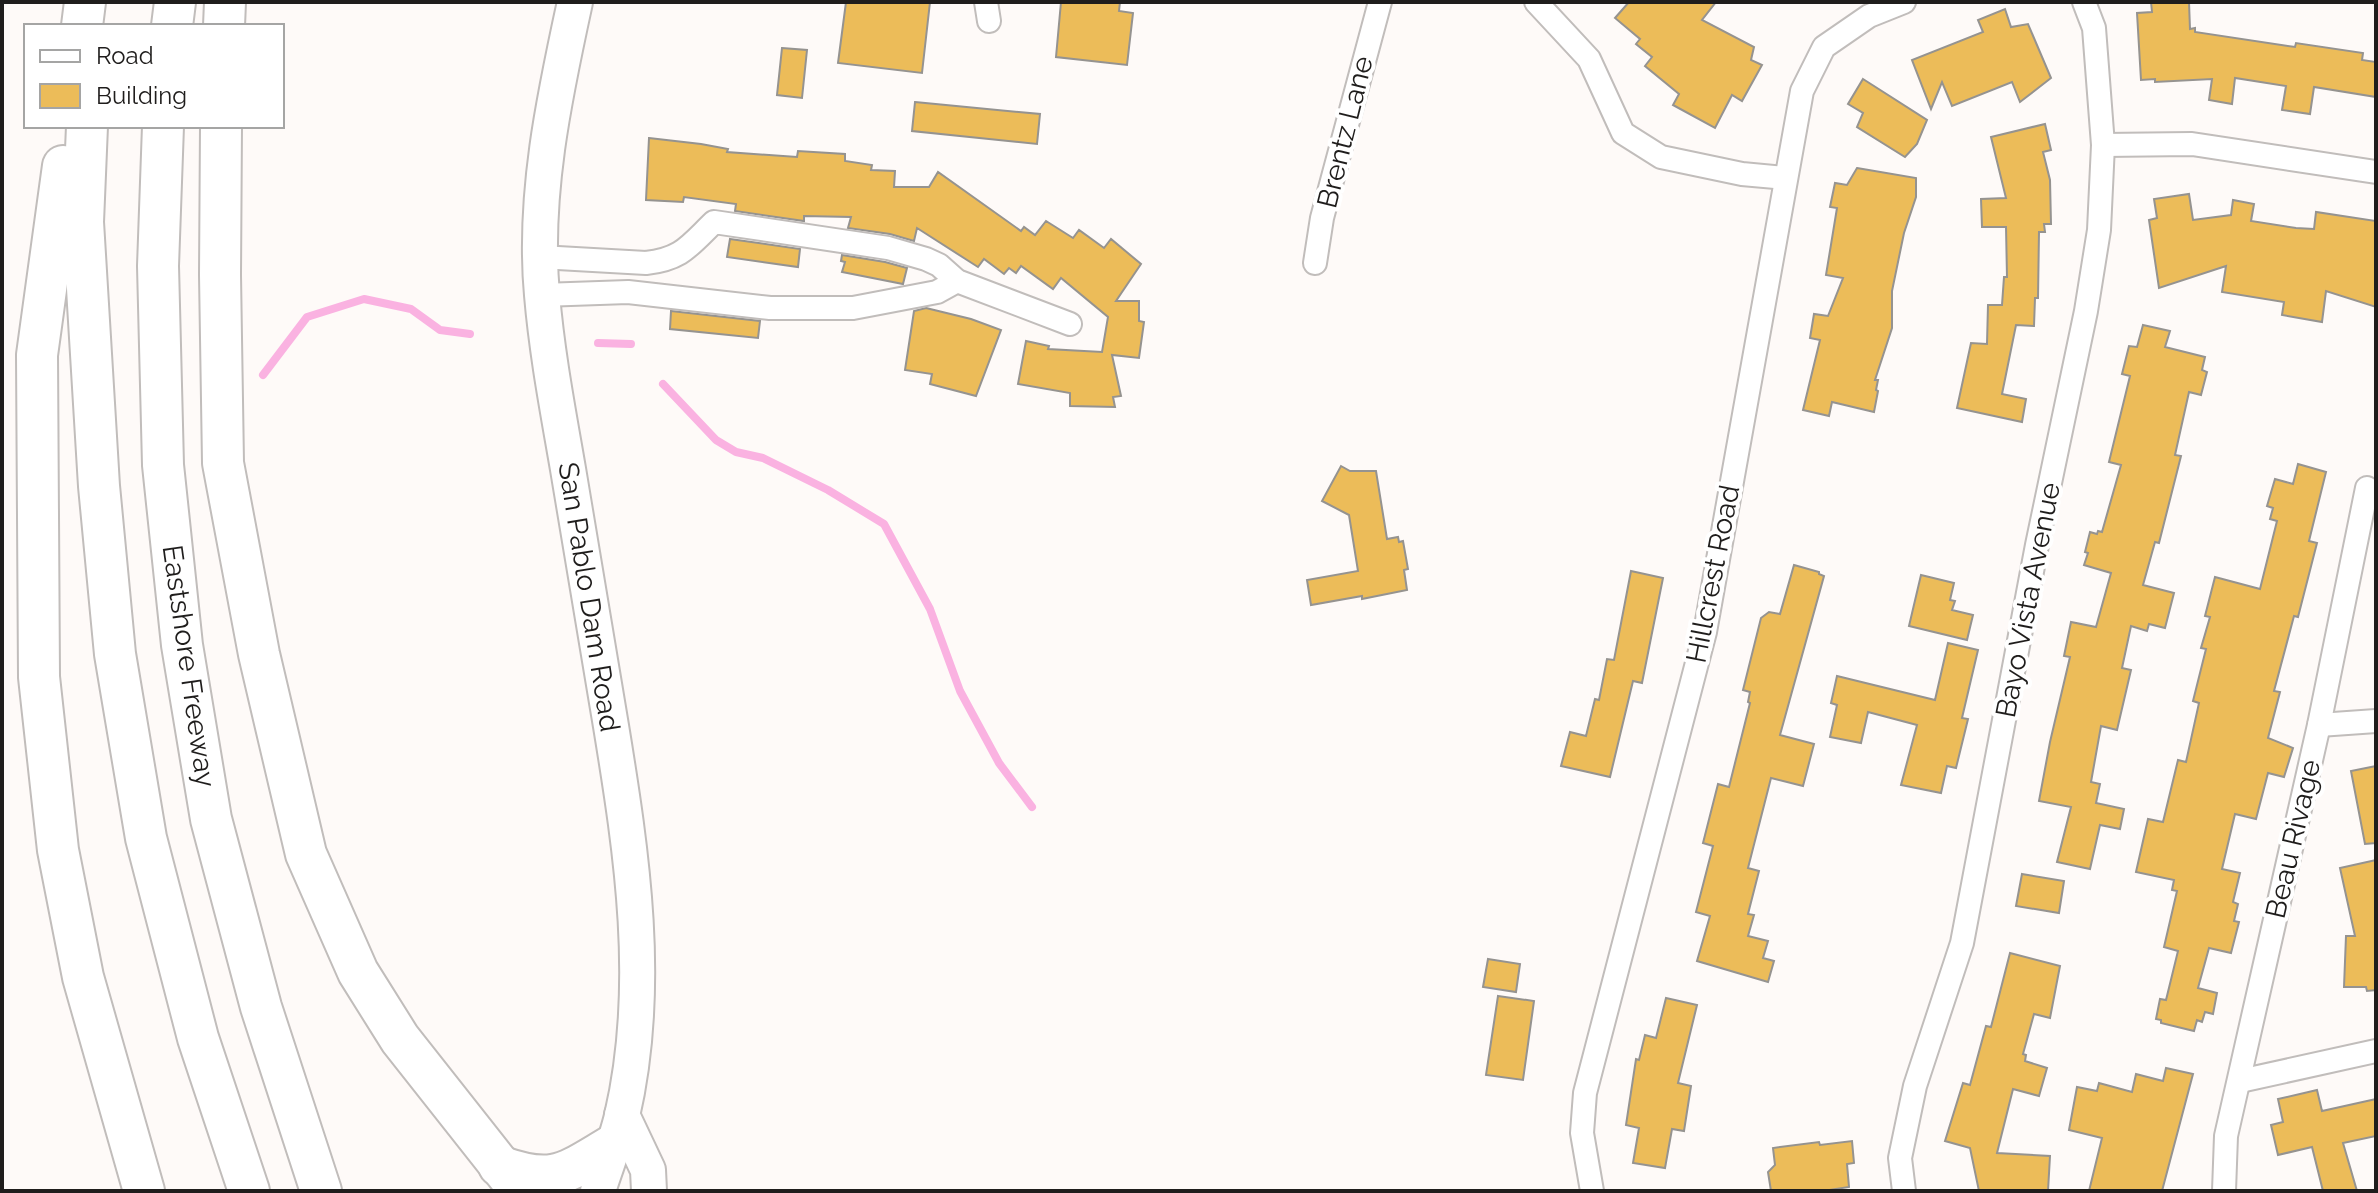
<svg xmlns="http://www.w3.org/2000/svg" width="2378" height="1193" font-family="Raleway,sans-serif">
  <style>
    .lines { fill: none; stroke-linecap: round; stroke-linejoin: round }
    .stream { stroke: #fab2e1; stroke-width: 8 }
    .building { fill: #ecbc59; stroke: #959390; stroke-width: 2 }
    .street-casing { stroke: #c1bdbb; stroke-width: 26 }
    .primary-casing { stroke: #c1bdbb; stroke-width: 38 }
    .highway-casing { stroke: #c1bdbb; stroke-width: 44 }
    .street { stroke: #fff; stroke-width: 22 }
    .primary { stroke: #fff; stroke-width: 34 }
    .highway { stroke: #fff; stroke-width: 40 }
    .labels { text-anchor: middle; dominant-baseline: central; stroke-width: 8; stroke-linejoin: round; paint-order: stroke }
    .street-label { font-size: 28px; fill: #1f1d1c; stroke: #fff }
  </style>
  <rect width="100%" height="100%" fill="#fefaf8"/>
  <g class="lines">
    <g class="stream">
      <polyline points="598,343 631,344"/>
      <polyline points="263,375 307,317 364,299 411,309 440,330 470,334"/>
      <polyline points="663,384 716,440 736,452 763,458 828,490 884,524 930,609 960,691 999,763 1032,807"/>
    </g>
  </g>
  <g class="building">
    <polygon points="846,2 930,2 922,73 838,63"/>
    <polygon points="1061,2 1120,2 1119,11 1133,13 1127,65 1056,57"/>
    <polygon points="1629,2 1716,2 1702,20 1754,47 1751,60 1762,65 1742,101 1732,95 1715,128 1673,105 1679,94 1645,66 1652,57 1636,44 1640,39 1615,18"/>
    <polygon points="2151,2 2189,2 2190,29 2195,28 2195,32 2295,47 2296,43 2363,53 2362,60 2376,62 2376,97 2314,87 2310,114 2282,110 2286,86 2235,78 2232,104 2209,100 2212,79 2155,82 2155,79 2141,80 2137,13 2152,12"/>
    <polygon points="2005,9 2011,27 2028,24 2051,78 2020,102 2012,82 1952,106 1942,82 1931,109 1912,60 1983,32 1978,20"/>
    <polygon points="782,48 807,50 802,98 777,95"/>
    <polygon points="1863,79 1927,120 1917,144 1905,157 1857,127 1863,113 1848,104"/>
    <polygon points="915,102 1040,114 1037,144 912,131"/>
    <polygon points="2045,124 2051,150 2043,152 2050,180 2051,224 2044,224 2045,232 2039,232 2038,298 2035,298 2034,326 2016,325 2002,394 2026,399 2022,422 1957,408 1971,343 1987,344 1988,305 2002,305 2004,277 2007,277 2006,227 1982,227 1981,199 2006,198 1991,137"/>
    <polygon points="649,138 701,144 728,149 727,152 797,157 798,151 845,154 845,161 872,165 871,170 895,171 894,187 929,187 938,172 1021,231 1024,227 1035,235 1046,221 1073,238 1079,230 1104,248 1111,239 1141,264 1116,301 1139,301 1139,321 1144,322 1139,358 1112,355 1121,396 1113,397 1115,407 1070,406 1070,393 1018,384 1026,341 1049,346 1048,349 1102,352 1108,317 1061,278 1053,289 1021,266 1016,273 1009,268 1004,274 984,259 978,267 917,228 914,241 890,234 848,228 851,217 804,216 804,221 735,211 736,204 684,197 683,202 646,200"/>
    <polygon points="1857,168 1916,178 1916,197 1904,233 1892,291 1892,328 1875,380 1878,380 1876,390 1878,391 1874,412 1832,402 1829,416 1803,410 1820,340 1810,338 1814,314 1828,316 1843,278 1826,275 1837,208 1830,207 1835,183 1847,185"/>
    <polygon points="2189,194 2193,220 2231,215 2233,200 2254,204 2251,221 2296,228 2314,229 2316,212 2376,221 2376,307 2326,291 2322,322 2282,315 2284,302 2222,292 2226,266 2159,288 2149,220 2157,218 2154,199"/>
    <polygon points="730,239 800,249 798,267 727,257"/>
    <polygon points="842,255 885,262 907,268 903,284 842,272 845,262 841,261"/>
    <polygon points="926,308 971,319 1001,330 976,396 930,384 932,374 905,370 914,311"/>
    <polygon points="671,311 760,321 758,338 670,329"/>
    <polygon points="2143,325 2170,331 2165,347 2205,357 2202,370 2207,372 2201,395 2189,392 2175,455 2181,456 2159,543 2155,542 2143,585 2174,593 2165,628 2149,624 2147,631 2131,626 2122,668 2131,670 2117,730 2101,726 2091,782 2100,784 2096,803 2124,809 2120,829 2100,825 2090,869 2057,862 2071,807 2039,801 2050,742 2070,657 2064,656 2071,622 2096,627 2111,573 2084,565 2088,553 2085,552 2090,532 2097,534 2098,531 2102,532 2121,465 2109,462 2130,376 2122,374 2129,346 2137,347"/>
    <polygon points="2298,464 2326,472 2309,541 2317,543 2298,617 2294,616 2274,691 2280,692 2268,738 2293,748 2284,777 2268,773 2256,819 2235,814 2222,869 2240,873 2233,902 2238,904 2234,921 2239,922 2231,953 2209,948 2198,988 2217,993 2213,1014 2205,1012 2202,1022 2197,1020 2194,1031 2161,1023 2161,1020 2156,1019 2160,999 2166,1000 2178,951 2164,947 2177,891 2172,890 2174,880 2136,872 2148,819 2163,822 2178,760 2186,762 2199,703 2193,701 2206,649 2201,648 2210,617 2205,616 2215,577 2260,589 2277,521 2270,519 2273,508 2267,506 2275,479 2293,484"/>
    <polygon points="1341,466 1350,471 1376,471 1387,539 1398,537 1399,542 1403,541 1408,569 1404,570 1407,590 1362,599 1362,596 1311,605 1307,580 1358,571 1349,515 1322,501"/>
    <polygon points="1794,565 1819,572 1819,574 1824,576 1780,735 1814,744 1803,786 1771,778 1748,868 1759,871 1748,914 1754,915 1748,936 1768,941 1763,958 1774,961 1768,982 1697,961 1710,916 1696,912 1713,846 1703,843 1718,784 1729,787 1750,703 1748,702 1750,692 1743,690 1761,618 1769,612 1780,614"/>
    <polygon points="1631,571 1663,578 1642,683 1633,681 1610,777 1561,766 1570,732 1586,736 1595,699 1599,700 1607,659 1614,660"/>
    <polygon points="1921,575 1954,583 1950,600 1955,601 1952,610 1973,615 1967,640 1909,626"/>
    <polygon points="1948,643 1978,650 1962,718 1968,719 1956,768 1947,766 1941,793 1901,785 1917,725 1868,712 1861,743 1830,737 1837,705 1831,703 1837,676 1935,700"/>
    <polygon points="2376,766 2376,843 2365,844 2351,771"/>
    <polygon points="2376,860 2376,990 2367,991 2366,987 2344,987 2346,936 2355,936 2340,868"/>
    <polygon points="2022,874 2064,881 2059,913 2016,906"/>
    <polygon points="2010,953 2060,966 2050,1018 2034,1014 2023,1054 2026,1055 2025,1061 2047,1068 2039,1096 2013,1089 1997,1153 2050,1156 2048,1191 1979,1191 1970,1148 1945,1141 1963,1083 1970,1085 1986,1026 1991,1027"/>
    <polygon points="1488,959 1520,964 1516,992 1483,987"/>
    <polygon points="1498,996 1534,1001 1523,1080 1486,1075"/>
    <polygon points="1666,998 1697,1005 1678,1083 1691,1086 1684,1131 1672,1129 1665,1168 1633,1163 1639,1128 1626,1125 1636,1059 1639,1060 1645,1035 1656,1038"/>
    <polygon points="2166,1068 2193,1074 2162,1191 2089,1191 2102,1138 2069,1130 2077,1087 2097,1091 2099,1083 2132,1092 2136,1074 2163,1081"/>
    <polygon points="2317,1090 2322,1111 2376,1099 2376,1136 2343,1143 2357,1191 2323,1191 2312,1147 2278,1155 2271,1125 2283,1122 2278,1099"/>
    <polygon points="1852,1141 1854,1163 1847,1164 1849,1187 1823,1191 1771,1191 1768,1172 1775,1165 1773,1148 1819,1142 1820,1145"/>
  </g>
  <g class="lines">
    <defs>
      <g id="street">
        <polyline points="986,2 989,21"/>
        <polyline points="1536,2 1589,59 1623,133 1661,157 1742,174 1785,178"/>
        <polyline points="2103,145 2192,144 2376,172"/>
        <path d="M540,257L646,263C682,259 689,246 714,222L888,248L926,259L939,265L957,281L1070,324"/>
        <polyline points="1315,263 1322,218 1380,2"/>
        <polyline points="542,295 628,292 770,308 853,308 937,292 957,281"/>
        <polyline points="2319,725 2376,721"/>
        <polyline points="2240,1081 2376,1051"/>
        <polyline points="1592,1191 1582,1133 1585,1093 1705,632 1802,91 1824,47 1869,16 1904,2"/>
        <polyline points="1904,1191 1900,1158 1915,1086 1962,943 2037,545 2086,311 2099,230 2103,145 2094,28 2084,2"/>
        <polyline points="2224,1191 2226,1136 2319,725 2367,488"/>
      </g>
      <g id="primary">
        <path d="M575,2C554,98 533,197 542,295C547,354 558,411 568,469C582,554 596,640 611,726C632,854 652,987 622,1116C616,1141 606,1166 598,1191"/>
        <polyline points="622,1115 648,1170 649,1191"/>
      </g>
      <g id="highway">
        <polyline points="82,26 85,2"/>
        <polyline points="172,26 175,2"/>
        <polyline points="224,26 225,2"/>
        <polyline points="87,126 83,222 99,486 115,654 146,838 198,1038 249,1191"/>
        <polyline points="163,126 158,266 163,465 182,645 211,819 261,1007 321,1191"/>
        <polyline points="221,126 220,275 223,463 259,654 306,854 358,972 400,1039 520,1191"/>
        <polyline points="63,166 37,355 39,677 58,850 83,977 144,1191"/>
        <path d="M499,1166C555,1186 565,1173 613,1145"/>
      </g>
    </defs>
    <use href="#street" class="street-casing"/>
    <use href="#primary" class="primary-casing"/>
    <use href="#highway" class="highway-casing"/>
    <use href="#street" class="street"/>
    <use href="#primary" class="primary"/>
    <use href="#highway" class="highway"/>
  </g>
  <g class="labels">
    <g class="street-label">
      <text transform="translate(1345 132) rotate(-76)">Brentz Lane</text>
      <text transform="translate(1713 574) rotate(-79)">Hillcrest Road</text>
      <text transform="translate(589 597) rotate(81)">San Pablo Dam Road</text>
      <text transform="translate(2028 600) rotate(-79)">Bayo Vista Avenue</text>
      <text transform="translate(189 666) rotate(82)">Eastshore Freeway</text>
      <text transform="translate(2293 839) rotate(-77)">Beau Rivage</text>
    </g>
  </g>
  <rect width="2378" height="1193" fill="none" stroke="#1f1d1c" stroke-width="8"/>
  <rect x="24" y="24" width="260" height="104" fill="#ffffff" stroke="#a5a5a4" stroke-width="2"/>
  <rect x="40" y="50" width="40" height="12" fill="#ffffff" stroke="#a5a5a4" stroke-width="2"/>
  <text x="96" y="64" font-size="24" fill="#1f1d1c">Road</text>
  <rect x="40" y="84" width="40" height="24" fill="#ecbc59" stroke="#a5a5a4" stroke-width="2"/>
  <text x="96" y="104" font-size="24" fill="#1f1d1c">Building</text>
</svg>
